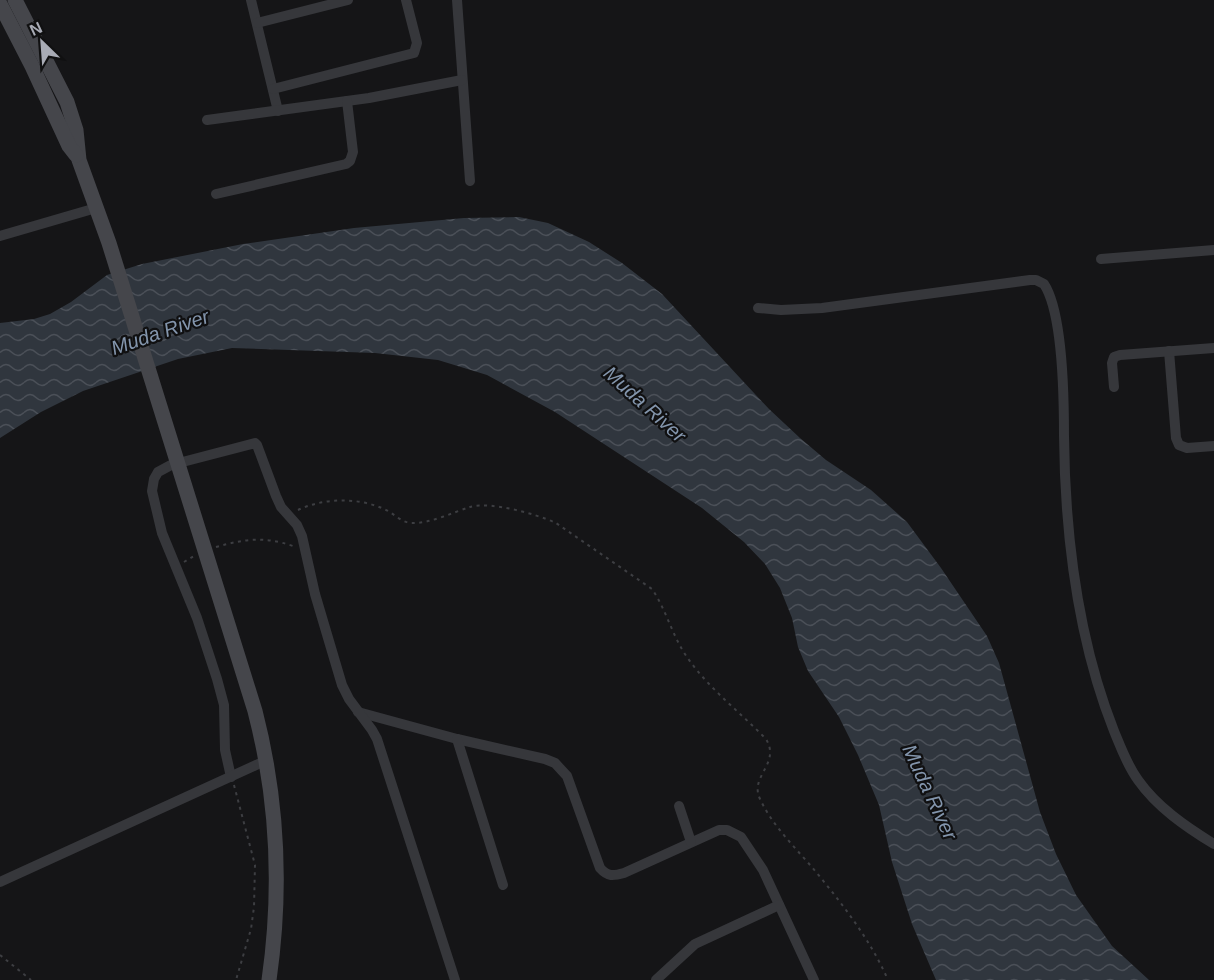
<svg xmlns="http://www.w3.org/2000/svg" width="1214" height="980" font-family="Helvetica,sans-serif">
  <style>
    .water { fill: url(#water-waves) }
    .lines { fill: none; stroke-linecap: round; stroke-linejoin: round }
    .path { stroke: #3d3e42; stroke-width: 2; stroke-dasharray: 3 4.5; stroke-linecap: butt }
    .street { stroke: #36373b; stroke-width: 10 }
    .secondary { stroke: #45464b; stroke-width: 15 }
    .labels { text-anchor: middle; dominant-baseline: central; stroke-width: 4.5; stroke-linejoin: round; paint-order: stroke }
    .water-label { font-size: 20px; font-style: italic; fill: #8395ac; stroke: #101011 }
  </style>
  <defs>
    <pattern id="water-waves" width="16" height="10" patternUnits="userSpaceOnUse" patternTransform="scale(1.5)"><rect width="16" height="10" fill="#30363e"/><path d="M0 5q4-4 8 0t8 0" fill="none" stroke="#4b5058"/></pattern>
  </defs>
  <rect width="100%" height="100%" fill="#151517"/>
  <polygon class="water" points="519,217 548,223 589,242 622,263 662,294 769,409 800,438 826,460 871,490 907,522 941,568 987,636 999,663 1040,812 1056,854 1076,895 1112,946 1149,980 936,980 912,924 892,862 879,805 858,755 839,717 808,671 798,647 792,618 780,588 765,564 744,542 702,508 555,412 487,375 438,360 375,353 232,348 178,359 83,391 41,412 0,438 0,323 34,319 50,314 71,302 107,275 142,264 243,244 354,228 464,218"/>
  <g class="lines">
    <g class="path">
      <path d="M298,510C323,498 358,497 384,509C394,513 401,523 412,523C429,524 454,512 470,507C491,501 536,514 556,523L652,589C665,608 671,631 683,651C705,686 738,710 766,739C781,764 749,776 760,799C773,827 797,849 816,872C844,906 871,941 888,980"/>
      <path d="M216,547C245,539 263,536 293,546"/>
      <polyline points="184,562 194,556"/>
      <polyline points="234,785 255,865 254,907 251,929 236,980"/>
      <polyline points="0,955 31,980"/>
    </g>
    <g class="street">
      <polyline points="251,0 278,111"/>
      <polyline points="457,0 470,181"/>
      <polyline points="257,23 348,0"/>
      <polyline points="273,89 414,53 417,43 406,0"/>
      <polyline points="207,120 369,98 462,80"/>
      <polyline points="216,194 346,164 350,161 353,152 347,101"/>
      <polyline points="0,236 96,208"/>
      <polyline points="1101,259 1214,250"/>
      <path d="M758,308L781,310L822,308L1030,280H1036L1044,284C1063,313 1064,400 1064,436C1065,534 1078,640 1114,731C1121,748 1127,765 1138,780C1157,807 1186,827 1214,844"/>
      <polyline points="1169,351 1176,438 1179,445 1187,448 1214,446"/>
      <polyline points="1114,387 1112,363 1114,357 1120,355 1214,348"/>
      <path d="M358,712L457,739L545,759L555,763L567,776L600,868C608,877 613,876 624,873L719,830H727L741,837L763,870L814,980"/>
      <polyline points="457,739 503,885"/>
      <polyline points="231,777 225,750 224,705 217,679 197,618 162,533 152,491 154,479 158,472 171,465 255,443 257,445 276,496 281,507 297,525 302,536 315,594 342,685 349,699 372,730 377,739 455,980"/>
      <polyline points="679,806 691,842"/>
      <polyline points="0,882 267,760"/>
      <polyline points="656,980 695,944 779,905"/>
    </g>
    <g class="secondary">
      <path d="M15,0L67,102L76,130L79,160L109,243L255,711C278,800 282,889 269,980"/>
      <polyline points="0,4 32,66 69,146 76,155"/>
    </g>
  </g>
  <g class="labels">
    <g class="water-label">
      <text transform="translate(160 332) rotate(-19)">Muda River</text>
      <text transform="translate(645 404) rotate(42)">Muda River</text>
      <text transform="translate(930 792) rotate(65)">Muda River</text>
    </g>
  </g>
  <g transform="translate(42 42) rotate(335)" stroke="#101011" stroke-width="4.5" paint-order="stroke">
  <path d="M0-4.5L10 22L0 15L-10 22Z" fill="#a8abb5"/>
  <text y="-9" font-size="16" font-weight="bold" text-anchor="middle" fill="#a8abb5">N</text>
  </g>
</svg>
